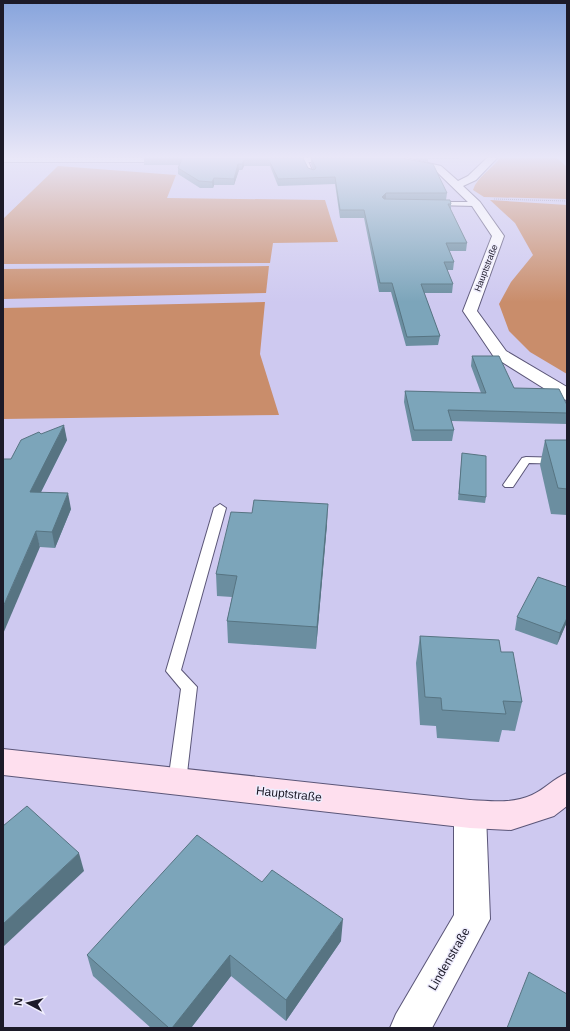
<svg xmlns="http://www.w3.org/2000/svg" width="570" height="1031" font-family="Helvetica,sans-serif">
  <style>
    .green { fill: #c98d6b }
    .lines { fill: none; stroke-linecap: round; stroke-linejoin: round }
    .stream { fill: #968dc9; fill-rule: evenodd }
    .lane-casing { stroke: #5b5678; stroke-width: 2 }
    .street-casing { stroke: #5b5678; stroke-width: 2 }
    .secondary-casing { stroke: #5b5678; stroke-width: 2 }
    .path { stroke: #918dac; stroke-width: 1; stroke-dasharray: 1 1; stroke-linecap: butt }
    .lane { fill: #fff; fill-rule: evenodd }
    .street { fill: #fff; fill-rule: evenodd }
    .secondary { fill: #fedfee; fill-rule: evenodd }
    .wall { fill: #6b8ea0 }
    .shaded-wall { fill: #577482 }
    .building { fill: #7ca5ba; stroke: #577482 }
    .labels { text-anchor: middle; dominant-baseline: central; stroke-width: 3; stroke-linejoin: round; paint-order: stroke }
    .far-street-label { font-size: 9px; fill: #1c1a28; stroke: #efedfd }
    .near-street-label { font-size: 12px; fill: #1c1a28; stroke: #efedfd }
  </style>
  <rect width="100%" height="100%" fill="#cec9f0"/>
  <g class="green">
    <path d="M500,158H557L567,167V199L484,197L473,190C477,177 492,169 500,158Z"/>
    <polygon points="58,166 176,175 167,198 325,200 338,242 273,243 270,263 3,264 3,219"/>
    <polygon points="490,200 567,205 567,374 530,352 509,331 499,304 511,282 533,255 515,223"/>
    <polygon points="269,266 266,293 3,299 3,269"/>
    <polygon points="265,302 260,354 279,415 3,419 3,308"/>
  </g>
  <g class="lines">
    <polygon class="stream" points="562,158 567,158 567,160"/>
    <defs>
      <g id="lane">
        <polygon points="302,158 307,159 314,175 309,174"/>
        <polygon points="435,202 476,202 479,204 476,206 433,205 432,204"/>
        <polygon points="526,457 567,458 567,464 529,463 513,487 505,487 503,485 522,458"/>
        <polygon points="220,504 226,508 181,670 197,687 186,782 183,787 177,789 171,787 168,782 181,689 166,671 214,508"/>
      </g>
      <g id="street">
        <polygon points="3,158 178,158 179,159 174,162 3,162"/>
        <polygon points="270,158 344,158 345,159 340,162 274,162 271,161"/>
        <polygon points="406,158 441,166 458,181 468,176 487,158 497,158 476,180 463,186 480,202 504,236 477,311 506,351 567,387 567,400 561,399 494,357 463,311 492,236 472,206 435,170 403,163 401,161"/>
        <polygon points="470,800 481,804 486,814 490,919 432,1028 390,1028 396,1014 454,915 454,814 459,804"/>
      </g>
      <path id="secondary" d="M3,749L470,800C491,801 513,804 532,795C545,789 553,779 567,773V806L554,816L511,830L470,828L3,775Z"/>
    </defs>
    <use href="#lane" class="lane-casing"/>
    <use href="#street" class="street-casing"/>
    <use href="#secondary" class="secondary-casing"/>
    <polyline class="path" points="494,199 567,201"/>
    <use href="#lane" class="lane"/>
    <use href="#street" class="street"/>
    <use href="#secondary" class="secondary"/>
  </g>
  <g class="wall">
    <polygon points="303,158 308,168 313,170 311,164 311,158 447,193 446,200 451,204 451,210 467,243 466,251 449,251 454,262 453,270 447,270 453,284 452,293 424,293 440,336 438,345 406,346 391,292 379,292 364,218 340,218 335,184 278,186 270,166 244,166 242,170 239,170 234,185 214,185 213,188 200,188 178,174 178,168 179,165 144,165 144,159"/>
    <polygon points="411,158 459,158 459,159 428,159 428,162"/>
    <polygon points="472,356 514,388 567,405 567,424 451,421 454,430 452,441 412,441 404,402 405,391 481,393 471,366"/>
    <polygon points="41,434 67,440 41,492 71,509 55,548 40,547 11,459"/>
    <polygon points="545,440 567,440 567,515 551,514 540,465"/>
    <polygon points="462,453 486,497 485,503 458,500"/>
    <polygon points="327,524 316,649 228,643 227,621 232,597 217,596 216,574"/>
    <polygon points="517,617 567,622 557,645 515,630"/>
    <polygon points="420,636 501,652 522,702 515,731 502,730 499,742 437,738 436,726 420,725 416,663"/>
    <polygon points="341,941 286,1021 231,976 191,1028 151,1028 93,976 87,955"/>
  </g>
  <g class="shaded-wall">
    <polygon points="244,160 244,166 242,170 242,164"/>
    <polygon points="238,164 239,170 234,185 234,179"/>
    <polygon points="214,178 214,185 213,188 212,182"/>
    <polygon points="386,193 386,200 382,197"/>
    <polygon points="64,425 67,440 33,508 30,492"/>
    <polygon points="68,493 71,509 55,548 52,532"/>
    <polygon points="328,504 327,524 316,649 317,627"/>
    <polygon points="36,531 40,547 3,634 3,607"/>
    <polygon points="567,618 567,622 557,645 560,633"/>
    <polygon points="79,853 84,871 3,947 3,924"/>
    <polygon points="343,919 341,941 286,1021 286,1000"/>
    <polygon points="230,955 231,976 191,1028 172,1028"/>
  </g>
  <g class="building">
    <polygon points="144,158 303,158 308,168 314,170 316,168 311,158 401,158 433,164 447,193 386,193 382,197 384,199 450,200 451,204 448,204 467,243 446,243 454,262 444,262 453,284 421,284 440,336 407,337 392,283 380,283 364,210 340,210 335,177 278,179 269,160 244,160 242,164 238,164 234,179 214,178 212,182 199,181 178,168 182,159 144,159"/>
    <polygon points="472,356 499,356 514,388 559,389 567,405 567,413 448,410 454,430 414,430 405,391 486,393"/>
    <polygon points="64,425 30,492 68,493 52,532 36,531 3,607 3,459 11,459 21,440 39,432 41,434"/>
    <polygon points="545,440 567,440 567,489 558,488"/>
    <polygon points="462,453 486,456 486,497 459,494"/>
    <polygon points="254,500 328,504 317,627 227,621 237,576 216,574 231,512 252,513"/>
    <polygon points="538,577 567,587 567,618 560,633 517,617"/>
    <polygon points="420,636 499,640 501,652 513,652 522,702 503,701 506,714 442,710 441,698 425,697"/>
    <polygon points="27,806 79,853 3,924 3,826"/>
    <polygon points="197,835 262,882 272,870 343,919 286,1000 230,955 172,1028 169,1028 87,955"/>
    <polygon points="529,972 567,994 567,1028 507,1028"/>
  </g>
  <linearGradient id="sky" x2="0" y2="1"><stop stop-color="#87a4dc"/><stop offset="0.52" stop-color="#e9e7f8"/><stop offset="1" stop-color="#e9e7f8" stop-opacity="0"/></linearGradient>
  <rect width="570" height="302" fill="url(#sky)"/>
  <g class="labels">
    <g class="far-street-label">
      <text transform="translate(486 268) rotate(-69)">Hauptstraße</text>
    </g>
    <g class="near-street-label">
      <text transform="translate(289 794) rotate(6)">Hauptstraße</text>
      <text transform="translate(449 959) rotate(-60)">Lindenstraße</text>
    </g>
  </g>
  <rect width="570" height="1031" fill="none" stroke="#1c1a28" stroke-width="8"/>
  <g transform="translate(28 1003) rotate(277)" stroke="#efedfd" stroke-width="3" paint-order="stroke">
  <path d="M0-3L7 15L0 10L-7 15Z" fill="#1c1a28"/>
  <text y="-6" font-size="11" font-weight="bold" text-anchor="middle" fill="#1c1a28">N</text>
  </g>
</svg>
